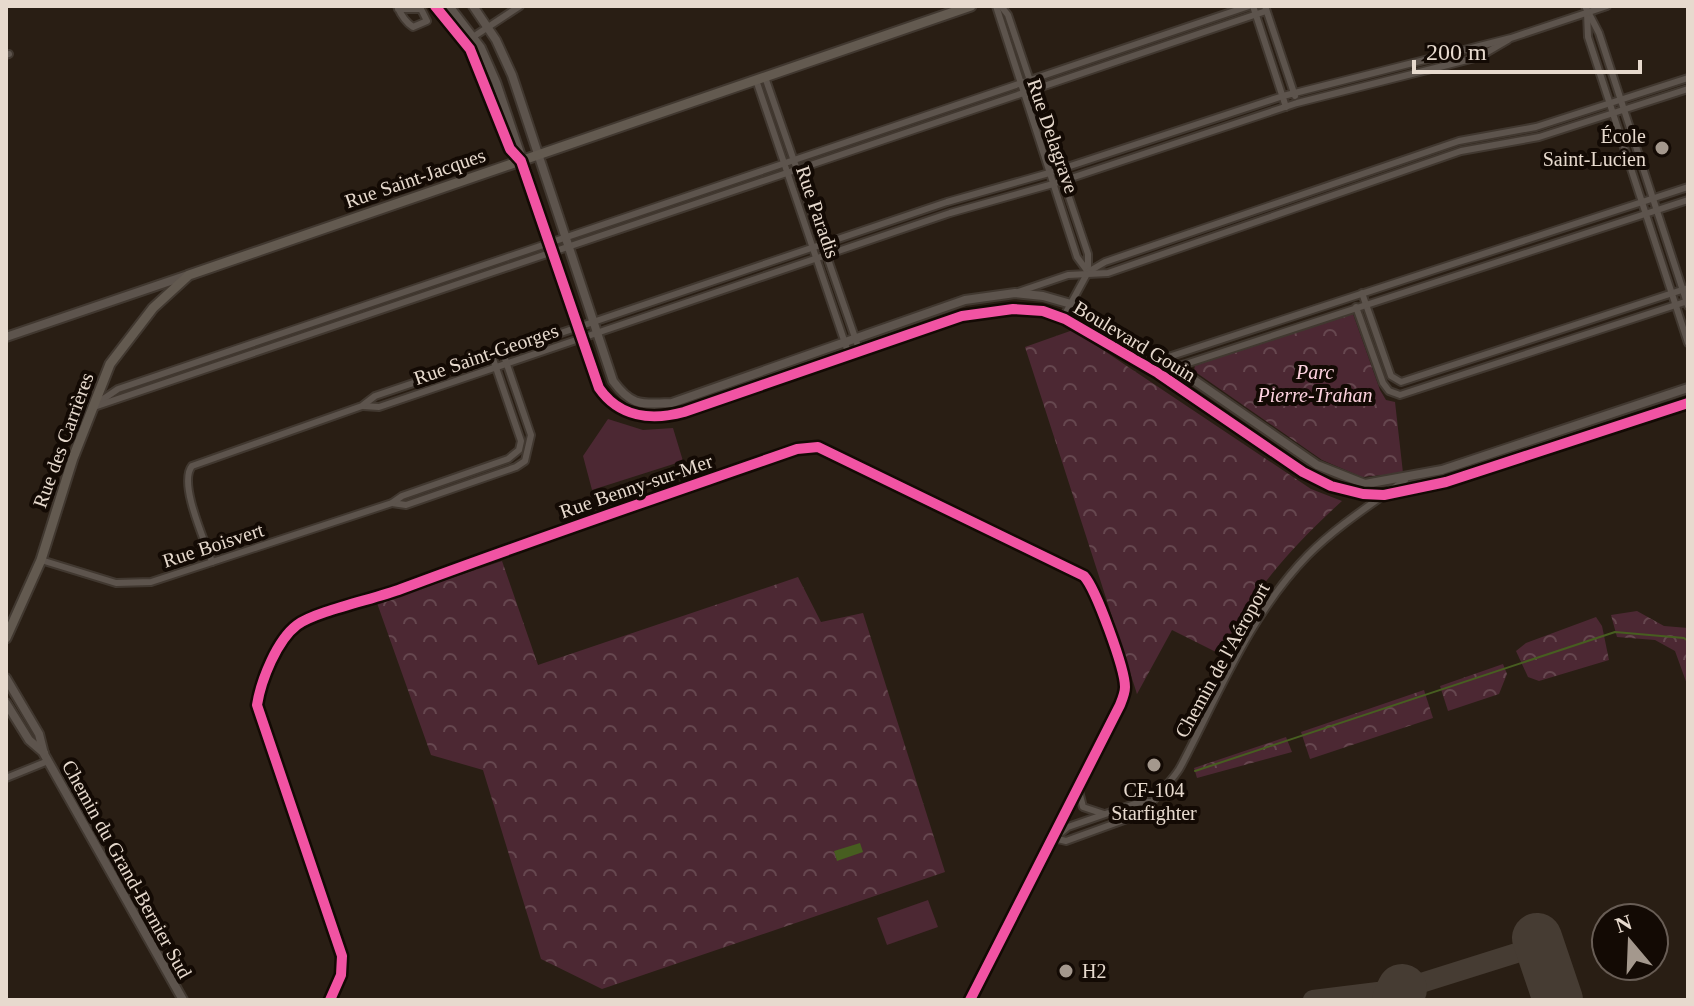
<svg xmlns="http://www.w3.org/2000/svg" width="1694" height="1006" font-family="'Times New Roman',serif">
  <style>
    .grass { fill: #4c2833 }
    .forest { fill: url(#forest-crowns) }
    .water { fill: #475e20 }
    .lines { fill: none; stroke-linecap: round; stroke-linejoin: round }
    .stream { stroke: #475e20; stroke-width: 2 }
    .taxiway { stroke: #463c33; stroke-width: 20 }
    .runway { stroke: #463c33; stroke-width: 50 }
    .minor-casing { stroke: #413830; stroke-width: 10 }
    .tertiary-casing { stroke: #413830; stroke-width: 12 }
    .secondary-casing { stroke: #413830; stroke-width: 13 }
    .minor { stroke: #5d544d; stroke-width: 6 }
    .tertiary { stroke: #5d544d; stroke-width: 8 }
    .secondary { stroke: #635a50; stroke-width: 9 }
    .cycleway-casing { stroke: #130a04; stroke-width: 15 }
    .cycleway { stroke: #f153a3; stroke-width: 10 }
    .poi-dot { fill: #a4988d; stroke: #130a04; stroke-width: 3 }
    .labels { text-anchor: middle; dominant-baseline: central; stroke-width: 8; stroke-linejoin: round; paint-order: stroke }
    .street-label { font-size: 20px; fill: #e7dace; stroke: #130a04 }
    .poi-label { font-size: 20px; fill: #e7dace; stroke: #130a04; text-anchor: end }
    .park-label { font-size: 20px; font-style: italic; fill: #fed3e0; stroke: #130a04 }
  </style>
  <defs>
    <pattern id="forest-crowns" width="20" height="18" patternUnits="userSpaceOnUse" patternTransform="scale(2)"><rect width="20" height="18" fill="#4c2833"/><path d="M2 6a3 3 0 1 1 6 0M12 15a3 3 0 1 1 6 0" fill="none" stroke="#66474f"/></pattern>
  </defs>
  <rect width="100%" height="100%" fill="#291e14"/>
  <g class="grass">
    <polygon points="608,419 643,430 673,428 683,461 592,490 583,456"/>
    <polygon points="928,900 938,927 887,945 877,918"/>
  </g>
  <g class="forest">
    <polygon points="1352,311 1380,390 1386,400 1395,402 1403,473 1362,477 1322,460 1194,371 1196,358"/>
    <path d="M1073,330L1311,489L1342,501C1292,546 1250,594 1220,654L1172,630L1137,694L1025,347Z"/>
    <polygon points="502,561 538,665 798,577 821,622 863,613 945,872 602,989 541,959 483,770 431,755 377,603"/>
    <polygon points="1637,611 1664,626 1688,628 1688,687 1675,651 1655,640 1617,637 1611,615"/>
    <polygon points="1596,617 1602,626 1609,660 1539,681 1528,677 1516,651 1526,643"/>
    <polygon points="1503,664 1507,674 1499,694 1448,711 1440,686"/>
    <polygon points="1424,690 1433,718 1310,759 1301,732"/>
    <polygon points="1286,737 1292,752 1197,778 1194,768"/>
  </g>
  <polygon class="water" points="860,843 863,852 837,861 834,851"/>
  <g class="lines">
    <polyline class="stream" points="1195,771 1615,632 1684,638 1688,641"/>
    <polyline class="taxiway" points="1313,1000 1402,989 1539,946"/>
    <g class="runway">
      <polyline points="1537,938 1558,1000"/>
      <polyline points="1397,1000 1402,989"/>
    </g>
    <defs>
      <g id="minor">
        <path d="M397,6C401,15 405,22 413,27L427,21L421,9H398"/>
        <polyline points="996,6 1077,257 1088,272"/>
        <polyline points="1001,6 1008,15 1088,254 1088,272 1063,318"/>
        <polyline points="1253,6 1286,107"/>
        <polyline points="1265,6 1295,96"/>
        <polyline points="1585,6 1599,33 1688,306"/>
        <polyline points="1587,13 1588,37 1688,343"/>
        <polyline points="473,37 520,6"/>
        <polyline points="6,55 9,54"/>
        <polyline points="765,77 860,352"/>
        <polyline points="756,80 849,355"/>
        <polyline points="1088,272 1105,262 1459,141 1536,127 1688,78"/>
        <polyline points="1018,292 1068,275 1108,273 1461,151 1539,137 1688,89"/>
        <polyline points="1362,293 1391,376 1401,382 1688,288"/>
        <polyline points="1356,307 1383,383 1389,391 1400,395 1688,301"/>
        <polyline points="1144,365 1688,187"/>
        <polyline points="1158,373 1688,200"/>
        <polyline points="96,404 118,389 1249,6"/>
        <polyline points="363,406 379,407 950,213 1053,184 1297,103 1479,57 1508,40"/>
        <polyline points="94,407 1266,11"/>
        <polyline points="392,503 406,505 516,467 525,461 531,435 503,353"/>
        <polyline points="41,560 116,583 151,582 392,503 402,496 508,459 519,450 521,441 492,356"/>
        <path d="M212,562C205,541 178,483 192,466L362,406L375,396L947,202L1049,173L1283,96L1511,38L1607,6"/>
        <polyline points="6,778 48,761"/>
        <polyline points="1079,791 1083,807 1104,814"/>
        <polyline points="1057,836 1068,827 1140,802 1150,802"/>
        <path d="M1053,838L1066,841L1146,812C1154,794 1173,783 1182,764C1219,693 1251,613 1308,555C1337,526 1372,504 1405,480"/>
        <path d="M330,1000L341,975L342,956L257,705C261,680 277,640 297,625C316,611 375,599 401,589C532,540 665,495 797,449L818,447L1084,576C1096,589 1125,669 1125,687C1125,693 1122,700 1120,705L970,1000"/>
      </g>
      <g id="tertiary">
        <path d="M449,6L481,48L496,82L599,388C619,417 651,421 684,412L962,316L1013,309L1043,311L1065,319L1158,373L1303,472L1331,486L1363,494L1384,495L1446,482L1688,403"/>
        <path d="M473,6L496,40L512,75L613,381C632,407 641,404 672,403L965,300L1015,293L1043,296L1071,304L1175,367L1317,465L1365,484L1442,470L1688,388"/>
        <polyline points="6,337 188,275"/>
        <polyline points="6,678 39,734 44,754 183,1000"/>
        <polyline points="6,703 29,740 44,753"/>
      </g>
      <polyline id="secondary" points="6,638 41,560 73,458 110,364 153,308 189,275 971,6"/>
    </defs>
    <use href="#minor" class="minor-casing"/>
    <use href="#tertiary" class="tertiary-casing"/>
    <use href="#secondary" class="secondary-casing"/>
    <use href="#minor" class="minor"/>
    <use href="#tertiary" class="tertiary"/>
    <use href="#secondary" class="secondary"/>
    <defs>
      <g id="cycleway">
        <path d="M435,6L470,49L510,149L521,161L599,388C619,417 651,421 684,412L962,316L1013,309L1043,311L1065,319L1158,373L1303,472L1331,486L1363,494L1384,495L1446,482L1688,403"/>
        <path d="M330,1000L341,975L342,956L257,705C261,680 277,640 297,625C316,611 375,599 401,589C532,540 665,495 797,449L818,447L1084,576C1096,589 1125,669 1125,687C1125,693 1122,700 1120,705L970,1000"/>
      </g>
    </defs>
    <use href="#cycleway" class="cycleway-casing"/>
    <use href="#cycleway" class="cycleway"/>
  </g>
  <g class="poi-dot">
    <circle cx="1662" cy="148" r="8"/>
    <circle cx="1154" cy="765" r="8"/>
    <circle cx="1066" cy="971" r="8"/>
  </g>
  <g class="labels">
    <g class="street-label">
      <text transform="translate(1053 136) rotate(71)">Rue Delagrave</text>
      <text transform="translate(415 178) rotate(-19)">Rue Saint-Jacques</text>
      <text transform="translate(818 212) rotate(71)">Rue Paradis</text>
      <text transform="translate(1135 341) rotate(31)">Boulevard Gouin</text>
      <text transform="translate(486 354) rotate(-19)">Rue Saint-Georges</text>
      <text transform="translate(63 440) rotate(-70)">Rue des Carrières</text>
      <text transform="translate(636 486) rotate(-19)">Rue Benny-sur-Mer</text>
      <text transform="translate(213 545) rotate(-18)">Rue Boisvert</text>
      <text transform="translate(1222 660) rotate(-61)">Chemin de l'Aéroport</text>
      <text transform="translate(127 869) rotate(61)">Chemin du Grand-Bernier Sud</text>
    </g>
    <g class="poi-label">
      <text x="1646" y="136">École<tspan x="1646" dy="23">Saint-Lucien</tspan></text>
      <text x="1154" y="790" text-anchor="middle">CF-104<tspan x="1154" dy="23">Starfighter</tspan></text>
      <text x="1082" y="971" text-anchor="start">H2</text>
    </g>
    <g class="park-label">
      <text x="1315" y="372">Parc<tspan x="1315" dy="23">Pierre-Trahan</tspan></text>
    </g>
  </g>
  <rect width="1694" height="1006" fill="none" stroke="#e7dace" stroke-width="16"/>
  <g transform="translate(1630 942) rotate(341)"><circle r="38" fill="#130a04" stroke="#685d55" stroke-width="2"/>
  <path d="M0-6L14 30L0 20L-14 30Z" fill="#a4988d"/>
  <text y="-12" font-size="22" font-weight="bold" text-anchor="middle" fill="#e7dace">N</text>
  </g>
  <path d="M1414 60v12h226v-12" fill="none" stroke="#e7dace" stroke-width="4"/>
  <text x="1426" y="60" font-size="24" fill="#e7dace" stroke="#130a04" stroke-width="6" paint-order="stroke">200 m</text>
</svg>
